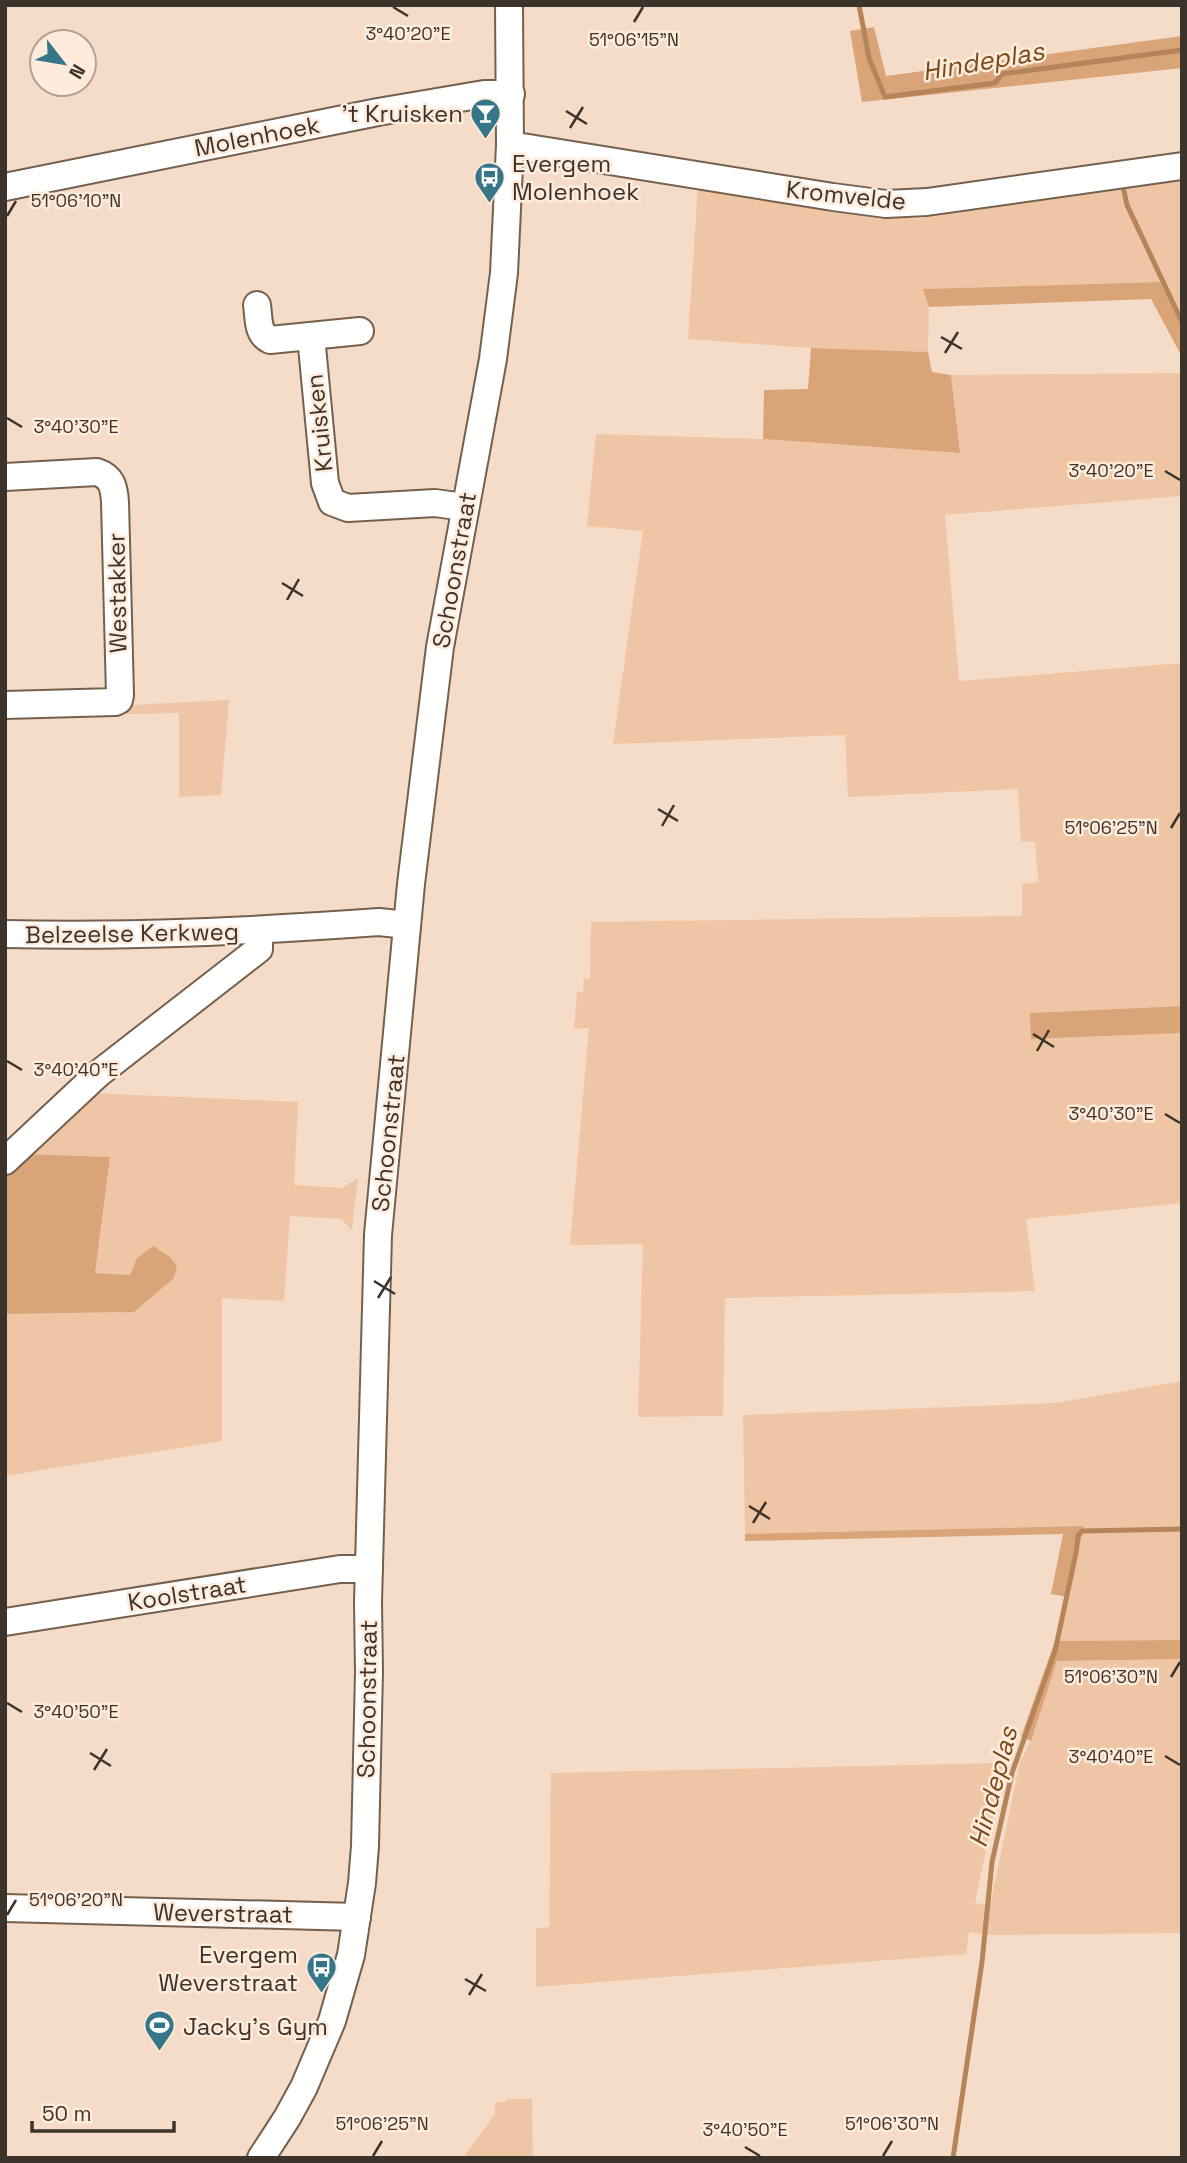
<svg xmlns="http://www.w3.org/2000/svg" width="1187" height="2163" font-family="'Space Grotesk',sans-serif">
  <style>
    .green { fill: #eec6a6 }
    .forest { fill: #d8a478 }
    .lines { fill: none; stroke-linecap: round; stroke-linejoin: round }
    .stream { stroke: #b68459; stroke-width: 5 }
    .minor-casing { stroke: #75604e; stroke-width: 30 }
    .minor { stroke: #fff; stroke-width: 26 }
    .ticks { fill: none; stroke: #3c332b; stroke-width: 2.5 }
    .labels { text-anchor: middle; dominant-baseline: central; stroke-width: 5; stroke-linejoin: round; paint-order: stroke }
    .poi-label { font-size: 24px; fill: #3c332b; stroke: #ffebdb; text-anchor: end }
    .street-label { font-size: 24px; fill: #3c332b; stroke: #ffebdb }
    .water-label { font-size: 26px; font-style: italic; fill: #7b4917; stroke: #ffebdb }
    .ticks-label { font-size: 18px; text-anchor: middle; fill: #3c332b; stroke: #ffebdb; stroke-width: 5; stroke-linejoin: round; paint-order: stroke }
  </style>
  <rect width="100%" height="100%" fill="#f5dcc8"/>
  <g class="green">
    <polygon points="1182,179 1182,325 1160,282 924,289 929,307 928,352 811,348 688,339 698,185 833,209 918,219"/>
    <polygon points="1182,373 1182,496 945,515 959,681 1182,663 1182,1006 1030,1013 1032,1039 1182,1033 1182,1203 1026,1219 1035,1291 725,1298 723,1416 638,1417 643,1244 570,1245 589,1028 574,1029 577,992 583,992 584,979 590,979 591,922 1022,916 1022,884 1038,882 1035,842 1021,841 1018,789 848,797 845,735 613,744 643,531 587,526 596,434 763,439 960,453 951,375"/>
    <polygon points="229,700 221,795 179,797 179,713 123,714 125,701 133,705"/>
    <polygon points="91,1093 298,1102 294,1185 342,1188 358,1178 352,1230 341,1219 290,1216 284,1301 222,1298 222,1441 5,1476 5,1314 134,1312 174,1278 137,1258 130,1275 95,1273 110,1157 24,1154"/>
    <polygon points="1182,1381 1182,1640 1055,1641 1068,1597 1083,1526 745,1534 743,1415 1056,1403"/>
    <polygon points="1182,1659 1182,1933 990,1935 969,1932 966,1954 536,1987 536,1928 549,1927 551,1773 1004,1763 975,1903 990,1906 1020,1762 1031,1740 1057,1661"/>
    <polygon points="507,2099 532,2099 533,2158 463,2158 495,2114 495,2102 504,2102"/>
  </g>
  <g class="forest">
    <polygon points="874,27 886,76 1182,36 1182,68 862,102 850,31"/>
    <polygon points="1160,282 1182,325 1182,357 1151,299 929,307 923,289"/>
    <polygon points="811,348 928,352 932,372 951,375 960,453 763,439 764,390 808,389"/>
    <polygon points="1182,1006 1182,1033 1031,1039 1030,1013"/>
    <polygon points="24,1154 110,1157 95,1273 130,1275 137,1258 153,1246 170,1257 177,1266 174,1278 134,1312 5,1314 5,1169"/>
    <polygon points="1084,1526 1068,1597 1051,1594 1063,1534 745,1541 745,1534"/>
    <polygon points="1182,1640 1182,1659 1057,1661 1031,1741 1021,1737 1055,1641"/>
  </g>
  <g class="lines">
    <g class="stream">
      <polyline points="859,5 869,58 885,97 995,83 1002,74 1182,50"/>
      <polyline points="1124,191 1127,205 1182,322"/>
      <polyline points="953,2158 982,1962 992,1862 1012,1773 1055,1651 1076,1553 1078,1536 1082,1531 1182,1529"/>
    </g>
    <defs>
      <g id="minor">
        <polyline points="510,145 833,197 886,204 927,202 1182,166"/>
        <polyline points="5,187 378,112 484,94 511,94"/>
        <path d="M257,305C259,318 257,334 270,340L360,331"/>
        <polyline points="311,336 325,483 332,502 348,508 435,503 464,507"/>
        <path d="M5,477L97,472C112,477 114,487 115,502L120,695L119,700L115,702L5,705"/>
        <path d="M5,934C132,937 252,931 379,922L407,925"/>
        <polyline points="5,1161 98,1074 259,949 259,932"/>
        <polyline points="5,1622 340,1569 369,1569"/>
        <polyline points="5,1908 357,1917"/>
        <polyline points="261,2158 287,2118 304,2087 332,2021 351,1955 362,1883 365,1846 369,1672 368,1602 378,1235 411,884 440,647 493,359 504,273 510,145 509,5"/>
      </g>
    </defs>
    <use href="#minor" class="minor-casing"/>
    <use href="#minor" class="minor"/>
  </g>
  <path class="ticks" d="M393,7L408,16M634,22L643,7M566,111L587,124M570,128L583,107M7,216L16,201M941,337L962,349M945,353L958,332M7,418L22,427M1165,471L1180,480M282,583L303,596M287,600L299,579M658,809L678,821M662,826L674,805M1171,828L1180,813M1033,1034L1054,1047M1037,1051L1049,1030M7,1061L22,1070M1165,1114L1180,1123M374,1281L395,1294M378,1298L391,1277M749,1506L770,1519M753,1523L766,1502M1171,1677L1180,1662M7,1703L22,1712M90,1753L111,1766M1165,1756L1180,1765M94,1770L107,1749M7,1915L16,1900M465,1979L486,1991M469,1995L482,1974M745,2147L760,2156M373,2156L382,2141M883,2156L892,2141"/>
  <defs>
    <symbol id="bar-pin" viewBox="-11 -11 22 30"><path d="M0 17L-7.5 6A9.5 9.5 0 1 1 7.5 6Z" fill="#357689" stroke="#ffebdb"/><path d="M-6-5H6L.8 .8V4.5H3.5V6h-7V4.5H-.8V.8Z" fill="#fff"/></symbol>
    <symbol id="bus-pin" viewBox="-11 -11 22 30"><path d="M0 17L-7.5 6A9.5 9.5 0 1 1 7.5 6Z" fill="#357689" stroke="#ffebdb"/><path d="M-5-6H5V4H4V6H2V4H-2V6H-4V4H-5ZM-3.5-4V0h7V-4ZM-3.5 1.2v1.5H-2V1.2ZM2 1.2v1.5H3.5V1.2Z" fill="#fff"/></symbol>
    <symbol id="stadium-pin" viewBox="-11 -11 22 30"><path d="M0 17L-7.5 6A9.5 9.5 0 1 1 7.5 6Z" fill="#357689" stroke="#ffebdb"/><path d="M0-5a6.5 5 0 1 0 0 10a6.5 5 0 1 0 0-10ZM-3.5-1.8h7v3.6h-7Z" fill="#fff"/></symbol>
  </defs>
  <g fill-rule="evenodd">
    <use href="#bar-pin" x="468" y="96" width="35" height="47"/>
    <use href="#bus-pin" x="472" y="160" width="35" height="47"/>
    <use href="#bus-pin" x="304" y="1950" width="35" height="47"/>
    <use href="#stadium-pin" x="142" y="2008" width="35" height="47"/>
  </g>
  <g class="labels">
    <g class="poi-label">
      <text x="463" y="113">'t Kruisken</text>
      <text x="512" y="163" text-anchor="start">Evergem<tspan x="512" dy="28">Molenhoek</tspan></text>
      <text x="298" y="1954">Evergem<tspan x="298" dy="28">Weverstraat</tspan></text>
      <text x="183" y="2026" text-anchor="start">Jacky's Gym</text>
    </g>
    <g class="street-label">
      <text transform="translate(257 136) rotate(-11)">Molenhoek</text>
      <text transform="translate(846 195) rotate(6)">Kromvelde</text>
      <text transform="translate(319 423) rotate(-96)">Kruisken</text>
      <text transform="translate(454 570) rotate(-80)">Schoonstraat</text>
      <text transform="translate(117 593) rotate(-91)">Westakker</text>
      <text transform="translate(132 933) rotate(-1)">Belzeelse Kerkweg</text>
      <text transform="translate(388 1133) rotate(-84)">Schoonstraat</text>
      <text transform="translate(187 1593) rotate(-9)">Koolstraat</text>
      <text transform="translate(367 1699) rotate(-89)">Schoonstraat</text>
      <text transform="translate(223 1913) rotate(1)">Weverstraat</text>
    </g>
    <g class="water-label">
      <text transform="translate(983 61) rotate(-10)">Hindeplas</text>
      <text transform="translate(993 1787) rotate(-75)">Hindeplas</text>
    </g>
  </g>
  <g class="ticks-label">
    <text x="408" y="40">3°40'20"E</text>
    <text x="634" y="46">51°06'15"N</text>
    <text x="76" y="207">51°06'10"N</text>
    <text x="76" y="433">3°40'30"E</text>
    <text x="1111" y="477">3°40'20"E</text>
    <text x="1111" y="834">51°06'25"N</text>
    <text x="76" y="1076">3°40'40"E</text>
    <text x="1111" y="1120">3°40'30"E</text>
    <text x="1111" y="1683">51°06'30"N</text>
    <text x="76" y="1718">3°40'50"E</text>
    <text x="1111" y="1763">3°40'40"E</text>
    <text x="76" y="1906">51°06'20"N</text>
    <text x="382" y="2130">51°06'25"N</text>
    <text x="892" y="2130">51°06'30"N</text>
    <text x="745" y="2136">3°40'50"E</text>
  </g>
  <rect width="1187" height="2163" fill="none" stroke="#3c332b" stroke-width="14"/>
  <g transform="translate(63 63) rotate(121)"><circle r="33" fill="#ffebdb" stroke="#b1a195" stroke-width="2"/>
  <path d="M0-5L12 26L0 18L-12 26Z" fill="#357689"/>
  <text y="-10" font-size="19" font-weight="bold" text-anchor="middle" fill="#3c332b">N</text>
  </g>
  <path d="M32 2121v10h142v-10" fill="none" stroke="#3c332b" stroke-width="3.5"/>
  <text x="42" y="2121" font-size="21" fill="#3c332b" stroke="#ffebdb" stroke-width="5" paint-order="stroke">50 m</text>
</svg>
